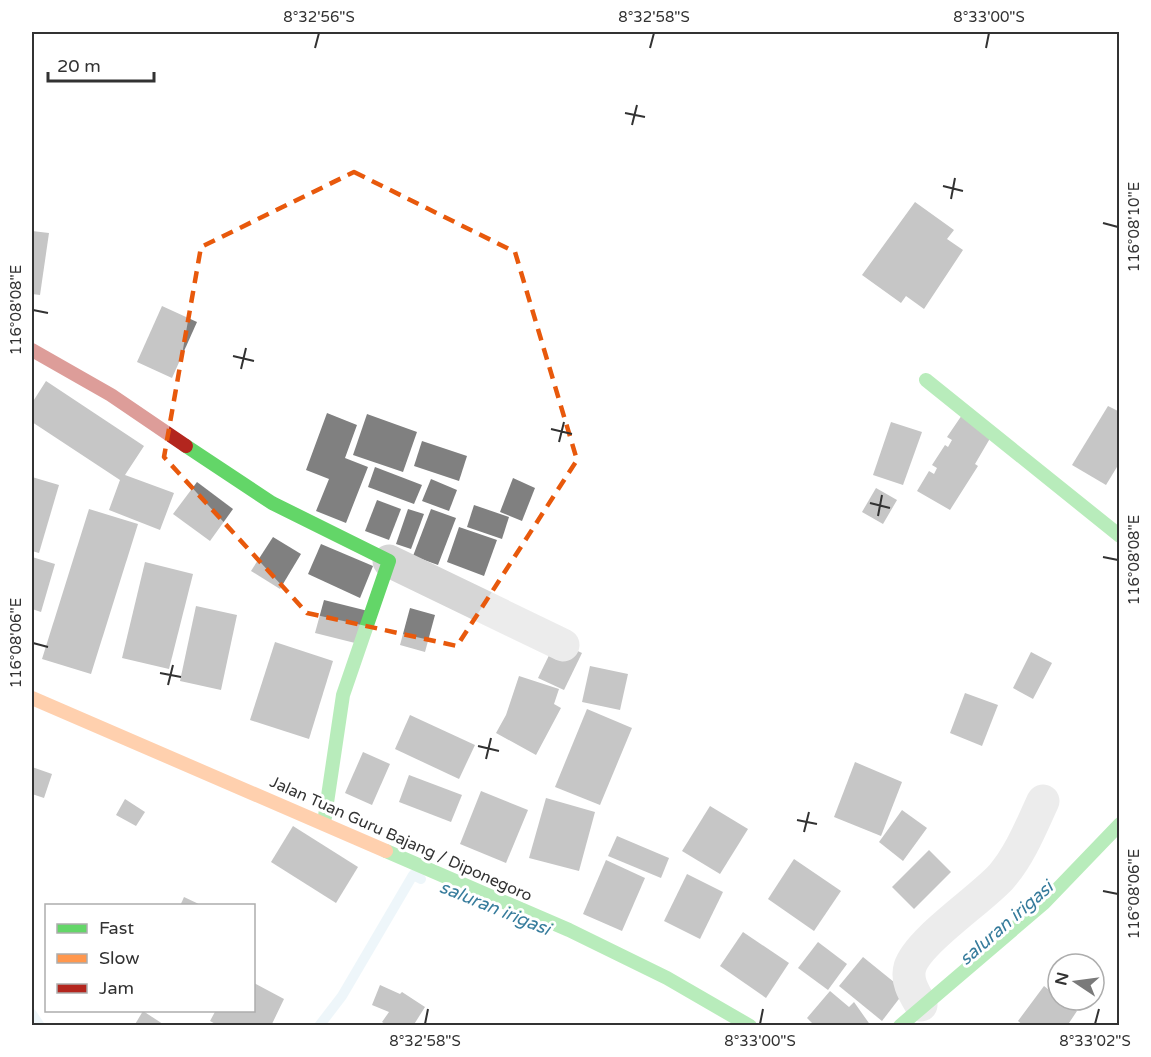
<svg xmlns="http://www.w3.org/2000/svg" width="1151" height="1057" font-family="'Varela Round',sans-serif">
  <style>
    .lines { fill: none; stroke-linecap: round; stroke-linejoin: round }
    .stream { stroke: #daecf4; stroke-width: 10 }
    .building { fill: #808080 }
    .street { stroke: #d6d6d6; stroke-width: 33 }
    .fast { stroke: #63d668; stroke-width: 14 }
    .slow { stroke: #ff974d; stroke-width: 14 }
    .jam { stroke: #b3261e; stroke-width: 14 }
    .marked { fill: none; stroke: #e8590c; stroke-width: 4.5; stroke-dasharray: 12 8; stroke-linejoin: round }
    .ticks { fill: none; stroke: #323232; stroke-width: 2 }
    .labels { text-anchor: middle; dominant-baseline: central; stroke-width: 6; stroke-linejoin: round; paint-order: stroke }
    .street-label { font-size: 16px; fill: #323232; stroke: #fff }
    .water-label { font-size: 18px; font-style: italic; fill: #377c9c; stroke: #fff }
    .neatline { fill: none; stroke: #323232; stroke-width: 2 }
    .ticks-label { font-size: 15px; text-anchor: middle; fill: #323232 }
  </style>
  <rect width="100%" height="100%" fill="#fff"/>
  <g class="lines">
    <g class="stream">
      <polyline points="32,1014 40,1026"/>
      <polyline points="319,1026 342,996 413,875 421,879"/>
    </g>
  </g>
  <g class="building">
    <polygon points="915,202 954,230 947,239 963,250 924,309 906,296 901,303 862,275"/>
    <polygon points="32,231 49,233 40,295 32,294"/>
    <polygon points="162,306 197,322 172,378 137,362"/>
    <polygon points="46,381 144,446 125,475 174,493 160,530 109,510 120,480 32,422 32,403"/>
    <polygon points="1108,406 1120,412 1120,462 1106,485 1072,465"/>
    <polygon points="327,413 357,425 345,458 368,467 346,523 316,511 329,479 306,470"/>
    <polygon points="367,414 417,432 403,472 353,455"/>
    <polygon points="962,415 992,435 975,464 978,466 950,510 917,491 929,471 934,474 937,468 932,465 945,445 948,447 952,440 947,437"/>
    <polygon points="891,422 922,432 903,485 873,475"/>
    <polygon points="422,441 467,456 459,481 414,466"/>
    <polygon points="375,467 422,485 414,504 368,487"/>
    <polygon points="32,477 59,485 39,553 32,551"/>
    <polygon points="513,478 535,488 522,521 500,512"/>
    <polygon points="431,479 457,490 449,511 422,501"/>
    <polygon points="197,482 233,509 210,541 173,514"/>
    <polygon points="876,488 897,500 883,524 862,512"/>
    <polygon points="377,500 401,509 389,540 365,531"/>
    <polygon points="474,505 509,517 502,539 467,527"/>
    <polygon points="89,509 138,524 91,674 42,659"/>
    <polygon points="408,509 424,514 411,549 396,544"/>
    <polygon points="431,509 456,518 438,565 413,556"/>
    <polygon points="459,527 497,540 484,576 447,562"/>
    <polygon points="273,537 301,554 280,589 251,571"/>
    <polygon points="321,544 373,566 360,598 308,574"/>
    <polygon points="32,557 55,564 41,612 32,609"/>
    <polygon points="145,562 193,574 169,669 122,658"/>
    <polygon points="324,600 368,611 359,644 315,633"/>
    <polygon points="196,606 237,615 221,690 180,681"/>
    <polygon points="410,608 435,615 425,652 400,645"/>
    <polygon points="556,641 582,653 564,690 538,678"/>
    <polygon points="275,642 333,661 309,739 250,720"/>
    <polygon points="1031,652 1052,663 1033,699 1013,688"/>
    <polygon points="590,666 628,674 620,710 582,702"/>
    <polygon points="519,676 559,689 554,704 561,708 536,755 496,733 506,715"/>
    <polygon points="965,693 998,705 982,746 950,733"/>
    <polygon points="587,709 632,728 600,805 555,787"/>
    <polygon points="410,715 475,745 459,779 395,749"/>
    <polygon points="363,752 390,764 372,805 345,793"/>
    <polygon points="855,762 902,782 881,836 834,817"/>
    <polygon points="32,767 52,774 44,798 32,794"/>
    <polygon points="409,775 462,795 451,822 399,802"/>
    <polygon points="481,791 528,810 506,863 460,844"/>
    <polygon points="546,798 595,812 579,871 529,858"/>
    <polygon points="125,799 145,812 136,826 116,815"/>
    <polygon points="710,806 748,829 720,874 682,851"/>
    <polygon points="902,810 927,828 903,861 879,842"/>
    <polygon points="293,826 358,867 336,903 271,862"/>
    <polygon points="617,836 669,858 661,878 608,856"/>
    <polygon points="929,850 951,872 914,909 892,887"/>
    <polygon points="794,859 841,891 814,931 768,899"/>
    <polygon points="606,860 645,878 622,931 583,914"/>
    <polygon points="687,874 723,892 700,939 664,921"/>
    <polygon points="184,897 203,906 180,906"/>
    <polygon points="743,932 789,963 766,998 720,966"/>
    <polygon points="818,942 847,964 828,990 798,968"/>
    <polygon points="863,957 905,991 882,1021 839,986"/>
    <polygon points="254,983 284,999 271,1026 219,1026 210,1021 216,1010 254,1010"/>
    <polygon points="380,985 400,994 402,992 425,1007 413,1026 388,1026 382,1022 389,1012 372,1005"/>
    <polygon points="1044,986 1058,997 1058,1000 1062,1000 1077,1011 1067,1026 1024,1026 1018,1021"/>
    <polygon points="830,991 849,1007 854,1002 871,1026 815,1026 807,1018"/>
    <polygon points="143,1011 166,1026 134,1026"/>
  </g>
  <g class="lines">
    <g class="street">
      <polyline points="389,561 563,645"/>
      <path d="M921,1005C914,993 906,981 910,967C918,941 980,900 1001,877C1020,855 1031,827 1043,801"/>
    </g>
    <g class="fast">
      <polyline points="926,380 1120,536"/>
      <polyline points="186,446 272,503 389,561 343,695 324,823"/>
      <polyline points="386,851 569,930 667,978 750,1026"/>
      <polyline points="900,1026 1044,903 1120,824"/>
    </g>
    <polyline class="slow" points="32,698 386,851"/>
    <polyline class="jam" points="32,350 111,395 186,446"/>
  </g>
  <path d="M0 0H1151V1057H0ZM354,172L515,252L577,460L457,646L307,613L164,457L201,247Z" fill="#fff" fill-opacity=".55" fill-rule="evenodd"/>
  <path class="marked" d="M354,172L515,252L577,460L457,646L307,613L164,457L201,247Z"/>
  <path class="ticks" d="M315,48L319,33M650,48L654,33M986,48L989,33M625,113L645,117M632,125L637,105M943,186L963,191M951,199L955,178M1103,223L1118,227M33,310L48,313M233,356L254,361M241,369L246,348M551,429L572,434M559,442L564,422M870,503L890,508M878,516L882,495M1103,557L1118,560M33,643L48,647M160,673L181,677M168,685L173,665M478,746L499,751M486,759L491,738M797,820L817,824M804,832L809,812M1103,891L1118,894M425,1024L428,1009M760,1024L763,1009M1095,1024L1099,1009"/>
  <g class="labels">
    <g class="street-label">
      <text transform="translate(401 839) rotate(24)">Jalan Tuan Guru Bajang / Diponegoro</text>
    </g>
    <g class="water-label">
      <text transform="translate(495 908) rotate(22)">saluran irigasi</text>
      <text transform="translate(1006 923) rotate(-41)">saluran irigasi</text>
    </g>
  </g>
  <rect width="1151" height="1057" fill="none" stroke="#ffffff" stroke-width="66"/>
  <rect x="45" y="904" width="210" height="108" fill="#ffffff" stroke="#adadad" stroke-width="1.5"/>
  <rect x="57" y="924" width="30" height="9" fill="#63d668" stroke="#adadad" stroke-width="1.5"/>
  <text x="99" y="934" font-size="18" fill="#323232">Fast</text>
  <rect x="57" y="954" width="30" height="9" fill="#ff974d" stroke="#adadad" stroke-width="1.5"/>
  <text x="99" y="964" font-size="18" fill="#323232">Slow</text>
  <rect x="57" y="984" width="30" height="9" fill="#b3261e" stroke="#adadad" stroke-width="1.5"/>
  <text x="99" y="994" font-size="18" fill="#323232">Jam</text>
  <g transform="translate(1076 982) rotate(283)"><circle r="28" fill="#ffffff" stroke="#adadad" stroke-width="1.5"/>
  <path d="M0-4.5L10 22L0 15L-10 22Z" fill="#7a7a7a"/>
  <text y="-9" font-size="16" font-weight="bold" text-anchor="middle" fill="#323232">N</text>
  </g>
  <path d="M48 72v9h106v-9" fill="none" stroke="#323232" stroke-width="3"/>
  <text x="57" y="72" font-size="18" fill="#323232" stroke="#ffffff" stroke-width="4.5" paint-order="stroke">20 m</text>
  <rect x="33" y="33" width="1085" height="991" class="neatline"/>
  <g class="ticks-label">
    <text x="319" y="22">8°32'56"S</text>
    <text x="654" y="22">8°32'58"S</text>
    <text x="989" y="22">8°33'00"S</text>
    <text transform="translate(1134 227) rotate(-90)" y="5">116°08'10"E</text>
    <text transform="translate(16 310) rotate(-90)" y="5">116°08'08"E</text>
    <text transform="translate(1134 560) rotate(-90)" y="5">116°08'08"E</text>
    <text transform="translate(16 643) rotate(-90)" y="5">116°08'06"E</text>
    <text transform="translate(1134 894) rotate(-90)" y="5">116°08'06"E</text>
    <text x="425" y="1046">8°32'58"S</text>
    <text x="760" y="1046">8°33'00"S</text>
    <text x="1095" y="1046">8°33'02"S</text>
  </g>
</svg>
